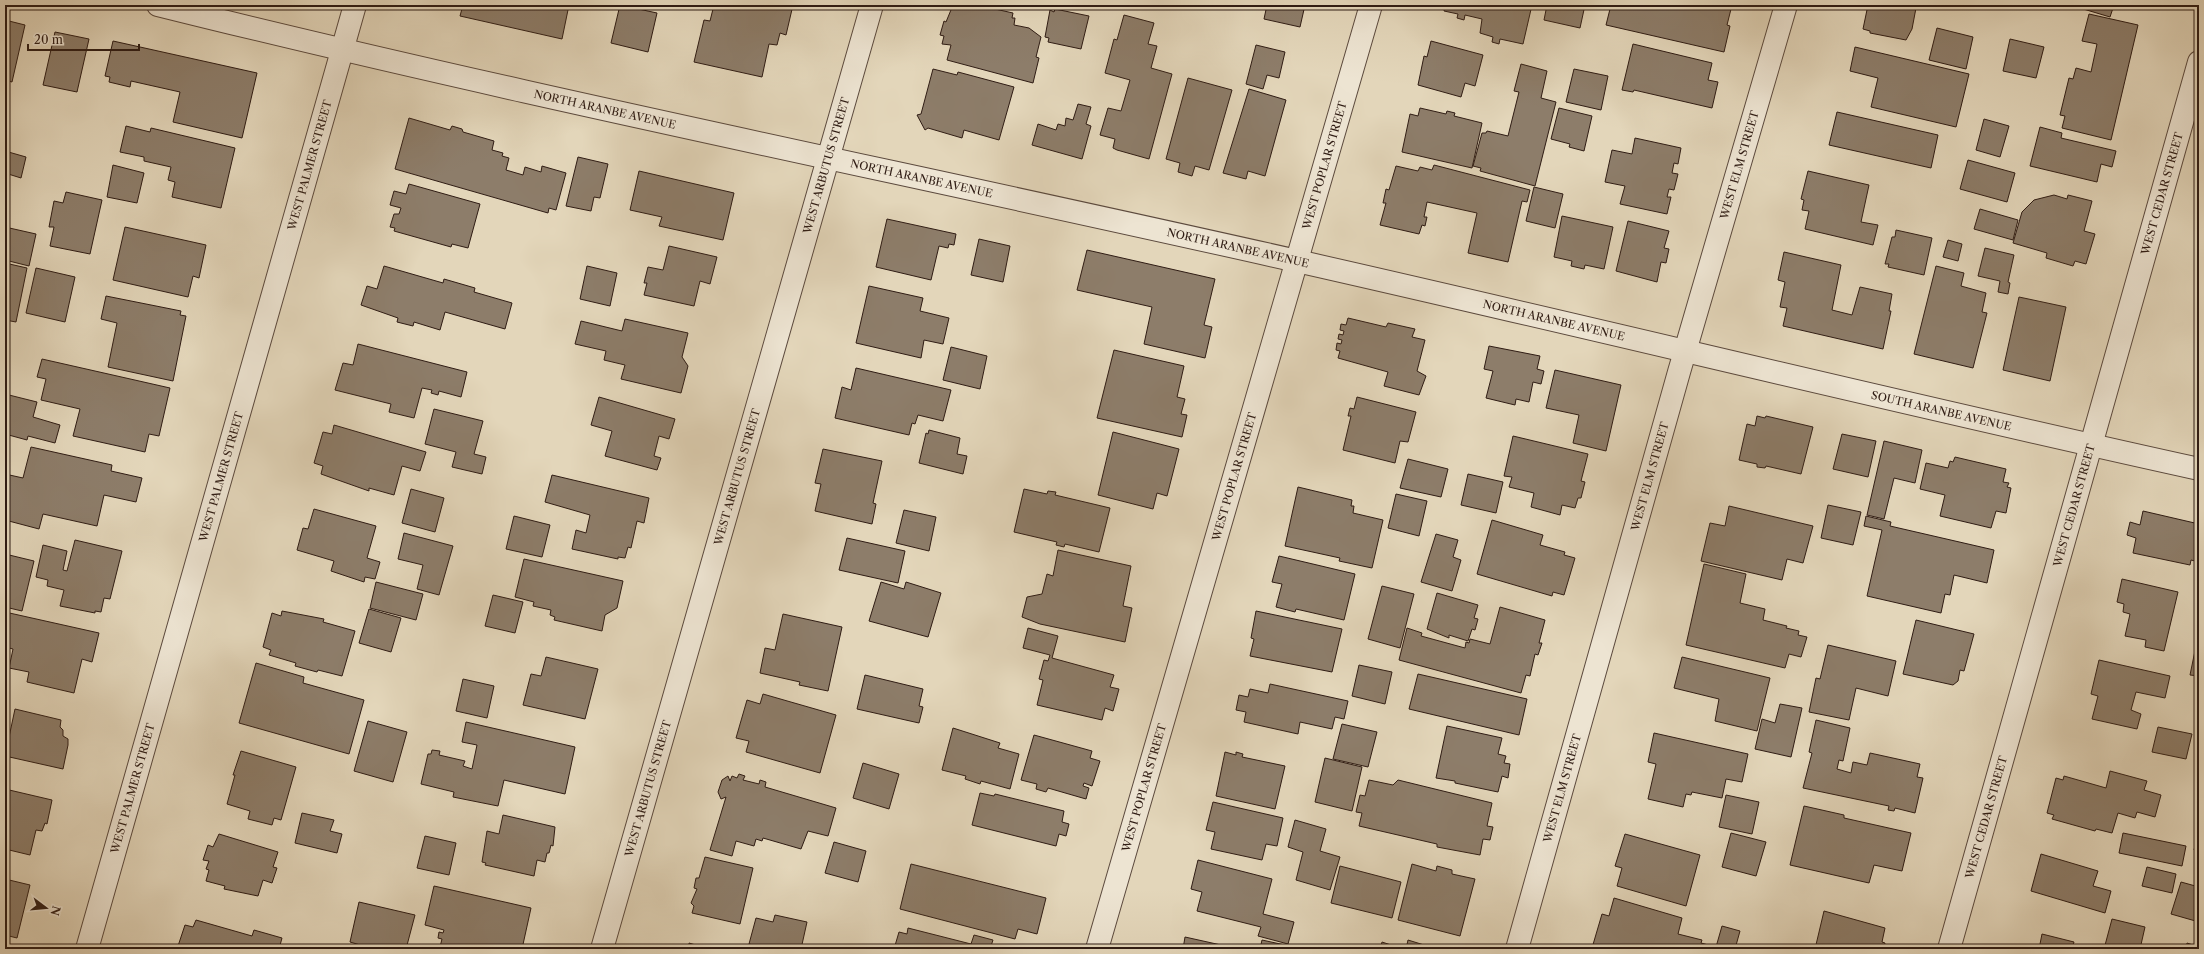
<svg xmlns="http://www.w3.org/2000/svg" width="2204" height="954" font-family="'Libre Caslon Text',serif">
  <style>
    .building { fill: #8d7d6a; stroke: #2f1c14 }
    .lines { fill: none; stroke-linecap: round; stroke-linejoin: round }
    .minor-casing { stroke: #5c4a3e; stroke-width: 24 }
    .minor { stroke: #ede4d2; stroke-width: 22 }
    .labels { text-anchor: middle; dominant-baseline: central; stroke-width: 3; stroke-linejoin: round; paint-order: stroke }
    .street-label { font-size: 11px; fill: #2f1c14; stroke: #ede4d2 }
  </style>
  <rect width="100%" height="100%" fill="#e3d6ba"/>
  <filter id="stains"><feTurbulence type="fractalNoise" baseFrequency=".005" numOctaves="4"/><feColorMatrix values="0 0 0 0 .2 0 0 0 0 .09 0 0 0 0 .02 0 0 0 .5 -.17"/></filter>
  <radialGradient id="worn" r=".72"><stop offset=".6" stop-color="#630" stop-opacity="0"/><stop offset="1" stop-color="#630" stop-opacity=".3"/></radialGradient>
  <g class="building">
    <polygon points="463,5 569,5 562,39 460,16"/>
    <polygon points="620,5 657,13 648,52 611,43"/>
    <polygon points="714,5 793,5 786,35 780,33 777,45 769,44 762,77 694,62 704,20 710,21"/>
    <polygon points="953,5 977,5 1013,13 1012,18 1015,18 1014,25 1029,28 1041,37 1036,57 1039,58 1033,83 947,60 951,45 942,44 944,36 940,35 944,21 946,22"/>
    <polygon points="1267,5 1305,5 1300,27 1264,19"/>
    <polygon points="1445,5 1532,5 1523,44 1500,39 1499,44 1492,42 1493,37 1480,33 1482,19 1465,15 1464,20 1457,18 1458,14 1444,11"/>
    <polygon points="1547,5 1585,5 1580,28 1544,20"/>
    <polygon points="1611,5 1732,5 1727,25 1730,26 1724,52 1606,25"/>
    <polygon points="1868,5 1914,5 1914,8 1916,8 1912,29 1906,40 1870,33 1870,31 1863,29"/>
    <polygon points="2070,5 2114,5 2110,17"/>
    <polygon points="1055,9 1089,16 1081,49 1048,42 1049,38 1045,37 1050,10 1054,12"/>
    <polygon points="2089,14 2138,25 2111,140 2062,128 2065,116 2060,115 2069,78 2073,79 2076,68 2091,72 2097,44 2082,41"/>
    <polygon points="1124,15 1154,23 1148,44 1157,46 1151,68 1172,74 1149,159 1117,150 1113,148 1115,139 1100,135 1108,108 1121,111 1130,80 1105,73 1114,39 1117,40"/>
    <polygon points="5,20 25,25 12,82 5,80"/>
    <polygon points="1937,28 1973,37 1966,69 1929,60"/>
    <polygon points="55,32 89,39 77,92 43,85"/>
    <polygon points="2010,39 2044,47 2036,78 2003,71"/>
    <polygon points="113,41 257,73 242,138 173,122 180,92 131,81 130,87 109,82 110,77 105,76"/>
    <polygon points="1431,41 1483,55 1475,86 1465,83 1461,97 1418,85 1424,56 1427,57"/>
    <polygon points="1633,44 1712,63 1708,80 1718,82 1712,108 1634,90 1633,92 1622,90"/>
    <polygon points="1256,45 1285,52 1279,78 1267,75 1263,89 1246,84"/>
    <polygon points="1855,47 1969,74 1956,127 1871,107 1878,78 1850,71"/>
    <polygon points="1521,64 1547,71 1541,98 1556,102 1535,186 1480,171 1481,168 1473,166 1482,133 1486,133 1487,131 1508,136 1519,92 1514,91"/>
    <polygon points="933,69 957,75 958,72 1014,87 999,140 964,130 962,138 928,128 925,130 917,115 921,114"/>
    <polygon points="1574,69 1608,76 1601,110 1566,102"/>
    <polygon points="1188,78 1232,90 1209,170 1195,166 1192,176 1178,172 1180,163 1166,159"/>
    <polygon points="1249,89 1286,100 1265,176 1248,171 1246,179 1223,173"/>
    <polygon points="1078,104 1091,107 1086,124 1091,126 1082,159 1032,145 1038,124 1056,130 1058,124 1065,126 1066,118 1073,120"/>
    <polygon points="1420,108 1446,114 1447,111 1455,113 1454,116 1482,123 1472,168 1402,152 1410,114 1418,116"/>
    <polygon points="1559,108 1592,116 1584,151 1569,147 1570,144 1551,139"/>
    <polygon points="1837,112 1938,135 1931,168 1829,145"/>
    <polygon points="409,118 450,130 452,126 462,129 463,132 494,141 492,150 503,153 502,156 509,158 506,170 523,175 525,167 541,172 542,166 566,173 556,210 549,208 548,213 395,169"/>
    <polygon points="1984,119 2009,126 2000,157 1976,150"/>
    <polygon points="126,126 150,132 151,128 235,148 221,208 172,197 175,182 168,180 171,167 144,161 144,157 120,152"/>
    <polygon points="2040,127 2062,133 2061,138 2116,151 2112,167 2101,164 2097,182 2030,166"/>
    <polygon points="1635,138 1681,148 1678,164 1674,163 1672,173 1678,174 1674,190 1669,189 1667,197 1671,197 1667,214 1620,204 1625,186 1605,182 1612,150 1632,154"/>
    <polygon points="5,151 26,157 21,178 5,173"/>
    <polygon points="578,157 608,164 600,198 594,197 591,211 566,206"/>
    <polygon points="1968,160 2015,173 2007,202 1960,189"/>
    <polygon points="113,165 144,173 137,203 107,197"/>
    <polygon points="1434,165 1530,190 1527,202 1522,201 1508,262 1468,253 1477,213 1427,202 1424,217 1427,217 1425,226 1422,225 1419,234 1380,225 1386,203 1383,203 1386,189 1389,190 1396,166 1418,171 1420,167 1432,170"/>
    <polygon points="639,171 734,193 723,240 659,226 662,217 630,210"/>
    <polygon points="1808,171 1869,185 1861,222 1878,225 1873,245 1805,229 1809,211 1802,210 1804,200 1801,199"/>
    <polygon points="409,184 480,204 468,248 452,244 451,247 394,231 395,228 390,227 394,214 399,214 401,208 390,205 394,191 406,194"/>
    <polygon points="1534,187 1563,194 1555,228 1526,221"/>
    <polygon points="66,192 102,200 90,254 50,246 54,227 49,227 54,201 63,203"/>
    <polygon points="2054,195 2067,199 2068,195 2092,201 2084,231 2095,234 2086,264 2075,261 2073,266 2046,258 2047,253 2013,243 2022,212 2034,200"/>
    <polygon points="1980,209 2018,220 2013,240 1974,229"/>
    <polygon points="1562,216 1613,227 1604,269 1585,265 1584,269 1571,266 1572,261 1554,257"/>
    <polygon points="887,219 956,234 954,245 949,244 948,248 939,246 931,280 876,267"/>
    <polygon points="1628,221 1669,231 1664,248 1669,249 1666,263 1661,262 1657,282 1616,271"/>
    <polygon points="5,227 36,234 29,266 5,260"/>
    <polygon points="125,227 206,245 199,278 193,276 188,297 113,280"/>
    <polygon points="1896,230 1932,238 1924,275 1888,267 1889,264 1885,264 1892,237 1895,237"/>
    <polygon points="979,239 1010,246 1003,282 971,275"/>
    <polygon points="1948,240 1962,244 1958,261 1943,257"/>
    <polygon points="669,246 717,257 710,284 700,281 694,306 644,295 647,283 644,283 648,267 663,270"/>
    <polygon points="1985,248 2014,255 2008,282 2010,283 2008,294 1998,292 2000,281 1978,276"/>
    <polygon points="1087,250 1215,279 1204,325 1212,327 1205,358 1144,344 1152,307 1077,290"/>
    <polygon points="1784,252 1841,265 1832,310 1852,315 1860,287 1892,294 1889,311 1891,311 1883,349 1783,326 1787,308 1780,307 1785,282 1778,280"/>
    <polygon points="5,263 27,268 16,322 5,320"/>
    <polygon points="384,266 443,283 444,279 475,288 474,292 512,303 505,329 445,312 440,330 414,322 413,326 397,322 398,318 361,305 367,286 377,289"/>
    <polygon points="587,266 617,273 610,306 580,299"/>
    <polygon points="1936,266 1964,273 1961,286 1986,293 1982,312 1987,313 1973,368 1914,354"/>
    <polygon points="36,268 75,277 65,322 26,313"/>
    <polygon points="869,286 923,298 920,311 949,318 943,344 924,340 921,358 856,343"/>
    <polygon points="106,296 181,311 180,315 186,316 173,381 108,367 117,323 101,319"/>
    <polygon points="2019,297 2066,307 2050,381 2003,370"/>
    <polygon points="1348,318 1386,327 1388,323 1415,329 1412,337 1425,340 1417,371 1426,376 1419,395 1384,386 1388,372 1338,358 1340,351 1336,350 1337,343 1341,344 1342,340 1338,339 1339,334 1343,335 1344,331 1340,330 1341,324 1346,325"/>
    <polygon points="625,319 688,333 682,357 688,366 681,393 621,379 625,365 604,360 606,351 575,344 581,321 622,331"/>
    <polygon points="358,344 467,372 461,397 439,391 438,395 431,393 432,390 422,388 414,418 389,412 391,404 335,390 343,363 353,365"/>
    <polygon points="1489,346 1540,356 1537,369 1544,371 1541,384 1533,382 1529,402 1516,399 1515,405 1486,398 1493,371 1484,369"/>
    <polygon points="951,347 987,356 980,389 943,380"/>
    <polygon points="1114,350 1184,366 1177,397 1185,399 1181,414 1187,415 1182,437 1097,418"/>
    <polygon points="42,359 170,388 159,436 149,434 145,452 73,436 80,409 41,400 46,379 37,377"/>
    <polygon points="856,368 951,390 943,421 918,415 915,424 912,423 909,435 835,418 842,387 851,390"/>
    <polygon points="1555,370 1621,385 1606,451 1573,443 1579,415 1546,408"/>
    <polygon points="5,394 37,402 33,417 60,425 55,443 28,436 27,440 5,434"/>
    <polygon points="599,397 675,419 669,439 659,436 654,456 661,458 657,470 605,456 612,431 591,425"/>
    <polygon points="1357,397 1416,412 1408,442 1400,441 1395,463 1343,450 1351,416 1348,416 1350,408 1354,409"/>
    <polygon points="434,409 483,421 474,454 486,457 482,474 452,467 456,452 425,444"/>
    <polygon points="1757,416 1765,418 1766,416 1813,427 1801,474 1766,466 1765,468 1757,467 1757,464 1739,460 1747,424 1755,426"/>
    <polygon points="334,425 426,452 420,471 402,466 394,495 369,488 369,491 321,474 323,466 314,463 323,432 332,434"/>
    <polygon points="929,430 960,438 957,454 967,456 963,474 919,463 926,433 928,434"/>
    <polygon points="1113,432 1179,449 1167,496 1157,493 1153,509 1098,495"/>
    <polygon points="1842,434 1876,441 1868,477 1833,469"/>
    <polygon points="1513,436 1588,454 1581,481 1585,482 1581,498 1578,498 1575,508 1562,505 1560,515 1531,507 1534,493 1509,487 1512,477 1504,476"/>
    <polygon points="1884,441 1922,450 1915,483 1894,478 1884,519 1867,515"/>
    <polygon points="31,447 112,465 111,471 142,478 136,502 104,495 97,526 43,514 39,529 5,520 5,474 23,478"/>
    <polygon points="823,449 882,461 873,503 876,504 872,524 815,511 821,484 815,483"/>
    <polygon points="1955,457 2006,469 2003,482 2009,483 2007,487 2011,488 2006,513 1996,511 1991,528 1940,516 1945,495 1920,489 1926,463 1948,468 1950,461 1953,462"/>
    <polygon points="1408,459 1448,469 1441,497 1400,488"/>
    <polygon points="1468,474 1503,482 1496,513 1461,505"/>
    <polygon points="552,475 649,498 644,523 637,521 631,548 628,547 625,558 618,557 618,559 572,549 576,530 586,533 590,515 545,502"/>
    <polygon points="1298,487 1352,500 1351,506 1354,506 1353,513 1383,520 1372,568 1339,561 1340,558 1285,546"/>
    <polygon points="411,489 444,498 435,532 402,523"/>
    <polygon points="1024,489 1047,494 1048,491 1056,492 1055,495 1110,508 1099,552 1065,544 1064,547 1056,545 1057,542 1014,532"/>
    <polygon points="1396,494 1427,501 1419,536 1388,528"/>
    <polygon points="1828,505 1861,512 1853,545 1821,538"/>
    <polygon points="1729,506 1813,526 1803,563 1787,559 1782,580 1701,561 1710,523 1725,526"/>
    <polygon points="314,509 376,526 367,558 380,562 375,579 365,577 364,582 331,571 334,561 297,550 303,528 308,529"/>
    <polygon points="904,510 936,517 929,551 896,543"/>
    <polygon points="2143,511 2199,524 2199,562 2191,560 2190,565 2133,553 2136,538 2127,535 2130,522 2140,525"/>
    <polygon points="514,516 550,525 542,557 506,549"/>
    <polygon points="1866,516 1891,522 1890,526 1994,550 1987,583 1954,575 1950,595 1945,594 1941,613 1867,596 1882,530 1864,526"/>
    <polygon points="1492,520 1543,535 1540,545 1565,552 1564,555 1575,558 1564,595 1553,592 1552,596 1477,574"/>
    <polygon points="404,533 453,546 439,595 417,589 423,565 398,559"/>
    <polygon points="1436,534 1458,540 1453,557 1461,560 1452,591 1421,582"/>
    <polygon points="847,538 905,551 898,583 839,570"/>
    <polygon points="75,540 122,551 110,599 104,598 101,612 95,611 95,613 60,606 64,590 47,586 48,580 36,577 43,545 67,551 63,570 67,571"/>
    <polygon points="1058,550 1131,566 1123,606 1132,608 1125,642 1040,624 1022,617 1027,597 1042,594 1047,574 1053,576"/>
    <polygon points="5,554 34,561 22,611 5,607"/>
    <polygon points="1279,556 1355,574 1344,620 1296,609 1295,612 1276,607 1282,584 1272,582"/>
    <polygon points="524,559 623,581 617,608 605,615 602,631 554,620 555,617 550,615 551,610 533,606 534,602 515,597"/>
    <polygon points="1704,564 1746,574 1740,603 1765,609 1763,620 1787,626 1786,628 1799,631 1798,635 1807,637 1801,657 1789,654 1785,668 1686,645"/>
    <polygon points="2122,579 2178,592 2164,651 2145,647 2146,640 2125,636 2130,614 2123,612 2124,604 2117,602"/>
    <polygon points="376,582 423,594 416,620 370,608"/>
    <polygon points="881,582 904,589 906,582 941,593 928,637 869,621"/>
    <polygon points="1382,586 1414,594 1400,648 1368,639"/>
    <polygon points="1437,593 1478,605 1474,618 1478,619 1475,630 1472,629 1468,641 1449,635 1449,638 1427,629"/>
    <polygon points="493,595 523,602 515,633 485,626"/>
    <polygon points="1500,607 1545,620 1539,643 1542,643 1538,655 1535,654 1530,676 1526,675 1521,693 1399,660 1407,628 1422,633 1421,636 1465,648 1466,642 1469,643 1470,639 1490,644"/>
    <polygon points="369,609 401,618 391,652 359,643"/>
    <polygon points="282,611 324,619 323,622 355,631 342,676 318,670 317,672 295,666 296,663 269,655 271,650 263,647 272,613 281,616"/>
    <polygon points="1256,611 1342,629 1332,672 1250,656 1254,639 1251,638"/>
    <polygon points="5,612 99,633 92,662 82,659 74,693 27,682 29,672 9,668 13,649 5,647"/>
    <polygon points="783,614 842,627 828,691 799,685 800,682 760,673 765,648 775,650"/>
    <polygon points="1916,620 1974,634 1964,671 1960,670 1958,681 1953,685 1903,674"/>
    <polygon points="1028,628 1058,636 1052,658 1114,675 1110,687 1119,689 1113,711 1105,708 1102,720 1037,705 1043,680 1039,679 1044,660 1048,661 1050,655 1023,648"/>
    <polygon points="2197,641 2199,641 2199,676 2190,675"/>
    <polygon points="1828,645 1896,661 1888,696 1856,688 1849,720 1809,712 1816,678 1820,679"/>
    <polygon points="546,657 598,669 585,719 523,705 531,674 541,676"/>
    <polygon points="1682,657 1770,678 1757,731 1715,721 1719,699 1674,688"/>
    <polygon points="2099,660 2170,676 2165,698 2136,692 2131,710 2141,714 2137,729 2092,719 2098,696 2091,694"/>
    <polygon points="256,663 304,677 303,683 364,700 349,754 239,723"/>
    <polygon points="1359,665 1392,672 1385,704 1352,696"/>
    <polygon points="1418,674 1527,699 1519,735 1409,709"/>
    <polygon points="865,675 923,689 919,706 923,707 919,723 857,709"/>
    <polygon points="463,679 494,686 487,718 456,711"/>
    <polygon points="1270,684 1348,701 1344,719 1335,717 1332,729 1300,722 1298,734 1244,722 1246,712 1236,710 1239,695 1248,697 1250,689 1268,693"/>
    <polygon points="763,694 836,715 820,773 746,752 749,741 736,738 747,700 760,704"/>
    <polygon points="1780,704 1802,708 1791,757 1755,749 1762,719 1775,723"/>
    <polygon points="15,709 61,720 60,727 63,730 63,736 68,739 68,745 63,769 5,756"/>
    <polygon points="1816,720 1850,728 1843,761 1839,760 1837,769 1851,773 1853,762 1867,765 1870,753 1920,764 1917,777 1923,778 1915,813 1895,808 1894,811 1888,810 1889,806 1803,788 1812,753 1809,752"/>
    <polygon points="368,721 407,732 393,782 354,771"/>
    <polygon points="466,722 575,747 565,794 504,780 498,806 453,797 454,792 421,784 428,754 431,754 432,750 440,751 439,755 465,761 463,766 472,769 477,745 462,742"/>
    <polygon points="1342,724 1377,732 1368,767 1333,759"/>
    <polygon points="1447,726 1502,738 1498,754 1506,756 1504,763 1510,764 1508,778 1502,776 1498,792 1455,783 1455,781 1436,778"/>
    <polygon points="2158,727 2192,734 2186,759 2152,752"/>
    <polygon points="953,728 1000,743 998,748 1019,754 1010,789 981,781 980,784 965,779 966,776 942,770"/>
    <polygon points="1654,733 1748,754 1742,782 1726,779 1722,798 1692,792 1691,795 1686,794 1683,807 1648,799 1656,764 1648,762"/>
    <polygon points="1034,735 1092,751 1090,758 1100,761 1092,786 1084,783 1083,786 1089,788 1086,799 1048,788 1046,792 1036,789 1037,784 1021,780"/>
    <polygon points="241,751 296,767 281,820 274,818 272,825 248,819 250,811 227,804 235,775 233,775"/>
    <polygon points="1225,752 1236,755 1236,752 1243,754 1242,757 1285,766 1275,809 1216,796"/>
    <polygon points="1325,758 1362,767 1352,811 1315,802"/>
    <polygon points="863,763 899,774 889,809 853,798"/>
    <polygon points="2110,771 2147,781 2144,790 2161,795 2155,817 2137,812 2135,818 2118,813 2112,833 2096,829 2095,831 2052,819 2054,815 2047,813 2056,778 2063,780 2064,776 2106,788"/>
    <polygon points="739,774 745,776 743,780 759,784 760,780 766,782 765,787 836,808 828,836 808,831 801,849 763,838 762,841 756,839 754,846 736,841 732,856 710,850 726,797 721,799 718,792 722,780 728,776 730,781 732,776 737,778"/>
    <polygon points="1369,780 1393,785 1398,780 1492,803 1487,826 1493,827 1490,840 1483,839 1480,855 1437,847 1437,844 1359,826 1362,813 1356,812 1360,795 1365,796"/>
    <polygon points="5,789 52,800 47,824 45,823 42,831 36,830 30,855 5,849"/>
    <polygon points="980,793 994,796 995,794 1064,811 1062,822 1069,824 1066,836 1059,834 1056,846 972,825"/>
    <polygon points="1726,795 1759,802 1752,834 1719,827"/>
    <polygon points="1213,802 1283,818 1277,846 1266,844 1262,860 1211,849 1215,832 1206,830"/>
    <polygon points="1804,806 1844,815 1844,818 1911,833 1902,871 1874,865 1869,883 1790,865"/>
    <polygon points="302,813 334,820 330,831 342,834 337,853 295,843"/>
    <polygon points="503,815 555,827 553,846 551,845 549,853 547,853 545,862 537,860 534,876 485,865 486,863 482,862 487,831 499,834"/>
    <polygon points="1295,820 1326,829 1320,851 1340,857 1330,890 1296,880 1303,852 1288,847"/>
    <polygon points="2199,829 2199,851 2194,850"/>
    <polygon points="1731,833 1766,842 1756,876 1722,867"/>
    <polygon points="2123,833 2186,846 2182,866 2119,853"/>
    <polygon points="219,834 278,852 273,867 277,868 272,883 263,880 258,896 224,889 225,886 206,881 209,870 206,869 209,861 203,860 208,845 213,847"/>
    <polygon points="1625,834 1700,855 1686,906 1617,886 1622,868 1615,866"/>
    <polygon points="425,836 456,843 449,875 417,868"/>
    <polygon points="834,842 866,851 858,882 825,873"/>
    <polygon points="2041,854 2098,871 2093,886 2111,891 2105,913 2031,891"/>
    <polygon points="705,857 753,868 740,924 692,913 694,906 691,903 697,889 694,888 696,878 699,878"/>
    <polygon points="1198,860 1272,879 1263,914 1294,922 1288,944 1258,936 1261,927 1197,911 1202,892 1191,889"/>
    <polygon points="911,864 1046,898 1037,934 1018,929 1015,939 900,909"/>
    <polygon points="1412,864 1436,871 1437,866 1452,870 1452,874 1475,879 1460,936 1398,920"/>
    <polygon points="1340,866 1401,882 1392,918 1331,903"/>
    <polygon points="2147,867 2176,874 2172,893 2142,886"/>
    <polygon points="5,879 30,885 17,938 5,935"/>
    <polygon points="2181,882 2199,887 2199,922 2171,914"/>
    <polygon points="434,886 531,908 522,949 450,949 440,947 442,939 438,938 439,932 443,933 444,930 425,925"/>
    <polygon points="1614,898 1682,918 1678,934 1702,940 1701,943 1716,947 1722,926 1740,931 1735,949 1592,948 1602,914 1609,916"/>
    <polygon points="359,902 415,915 406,949 369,949 367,947 350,942"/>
    <polygon points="1824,911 1885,928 1882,942 1885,943 1884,949 1815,949"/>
    <polygon points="775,915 807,922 801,949 773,949 749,944 756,918 773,922"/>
    <polygon points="2112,919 2145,927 2140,949 2104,949"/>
    <polygon points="196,920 252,936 254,930 282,938 279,949 188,949 178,946 185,925 193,927"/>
    <polygon points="908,928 971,944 974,935 993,940 990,949 894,949 899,932 907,934"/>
    <polygon points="2042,934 2074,942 2072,949 2039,949"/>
    <polygon points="1185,937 1230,947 1229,949 1183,949"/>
    <polygon points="1262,940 1303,949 1260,949"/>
    <polygon points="1408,940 1437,949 1406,949"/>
    <polygon points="1382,942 1403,949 1380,949"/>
    <polygon points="689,943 709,949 685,949 685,946 689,947"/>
    <polygon points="2187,943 2199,947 2199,949 2186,949"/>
  </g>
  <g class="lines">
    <defs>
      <g id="minor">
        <path id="s1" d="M158,5C535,99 917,175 1297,261C1598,329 1898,403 2199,469"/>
        <path id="s2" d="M87,949L355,5"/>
        <path id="s3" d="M602,949L872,5"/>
        <path id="s4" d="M1097,949L1371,5"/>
        <path id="s5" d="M1517,949L1679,372L1786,5"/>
        <path id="s6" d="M1949,949L2199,62"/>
      </g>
    </defs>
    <use href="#minor" class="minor-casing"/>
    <use href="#minor" class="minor"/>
  </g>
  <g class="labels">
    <g class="street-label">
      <text stroke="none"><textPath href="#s1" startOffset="459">NORTH ARANBE AVENUE</textPath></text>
      <text stroke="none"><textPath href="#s2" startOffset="815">WEST PALMER STREET</textPath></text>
      <text stroke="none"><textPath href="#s5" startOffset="815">WEST ELM STREET</textPath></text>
      <text stroke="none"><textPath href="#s3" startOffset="815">WEST ARBUTUS STREET</textPath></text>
      <text stroke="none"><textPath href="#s4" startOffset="816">WEST POPLAR STREET</textPath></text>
      <text stroke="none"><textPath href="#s1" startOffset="783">NORTH ARANBE AVENUE</textPath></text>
      <text stroke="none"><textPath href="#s6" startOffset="785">WEST CEDAR STREET</textPath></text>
      <text stroke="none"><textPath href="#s1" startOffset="1107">NORTH ARANBE AVENUE</textPath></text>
      <text stroke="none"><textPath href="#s1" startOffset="1431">NORTH ARANBE AVENUE</textPath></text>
      <text stroke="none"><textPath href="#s1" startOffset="1829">SOUTH ARANBE AVENUE</textPath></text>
      <text stroke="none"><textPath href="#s5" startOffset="491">WEST ELM STREET</textPath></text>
      <text stroke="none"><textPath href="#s2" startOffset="491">WEST PALMER STREET</textPath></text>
      <text stroke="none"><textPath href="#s3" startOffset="491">WEST ARBUTUS STREET</textPath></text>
      <text stroke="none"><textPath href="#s4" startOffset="492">WEST POPLAR STREET</textPath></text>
      <text stroke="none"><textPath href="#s6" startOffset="461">WEST CEDAR STREET</textPath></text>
      <text stroke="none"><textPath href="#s3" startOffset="167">WEST ARBUTUS STREET</textPath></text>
      <text stroke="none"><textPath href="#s4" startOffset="168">WEST POPLAR STREET</textPath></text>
      <text stroke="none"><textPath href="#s5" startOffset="167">WEST ELM STREET</textPath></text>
      <text stroke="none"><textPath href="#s2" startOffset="167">WEST PALMER STREET</textPath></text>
      <text stroke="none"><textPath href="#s6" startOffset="137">WEST CEDAR STREET</textPath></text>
    </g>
  </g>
  <rect width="2204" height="954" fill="none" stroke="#e3d6ba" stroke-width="20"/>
  <rect x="6" y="6" width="2192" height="942" fill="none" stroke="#2f1c14" stroke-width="2"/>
  <rect x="10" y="10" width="2184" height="934" fill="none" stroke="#2f1c14"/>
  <g transform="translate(46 908) rotate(106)" stroke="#ede4d2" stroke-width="3" paint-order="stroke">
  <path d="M0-3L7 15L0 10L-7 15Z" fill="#2f1c14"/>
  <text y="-6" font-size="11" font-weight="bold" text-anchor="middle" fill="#2f1c14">N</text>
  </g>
  <path d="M28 44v6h111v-6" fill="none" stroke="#2f1c14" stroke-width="2"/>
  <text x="34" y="44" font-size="12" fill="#2f1c14" stroke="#ede4d2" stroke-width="3" paint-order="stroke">20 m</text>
  <rect width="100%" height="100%" filter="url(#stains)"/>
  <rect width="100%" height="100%" fill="url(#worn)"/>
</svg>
